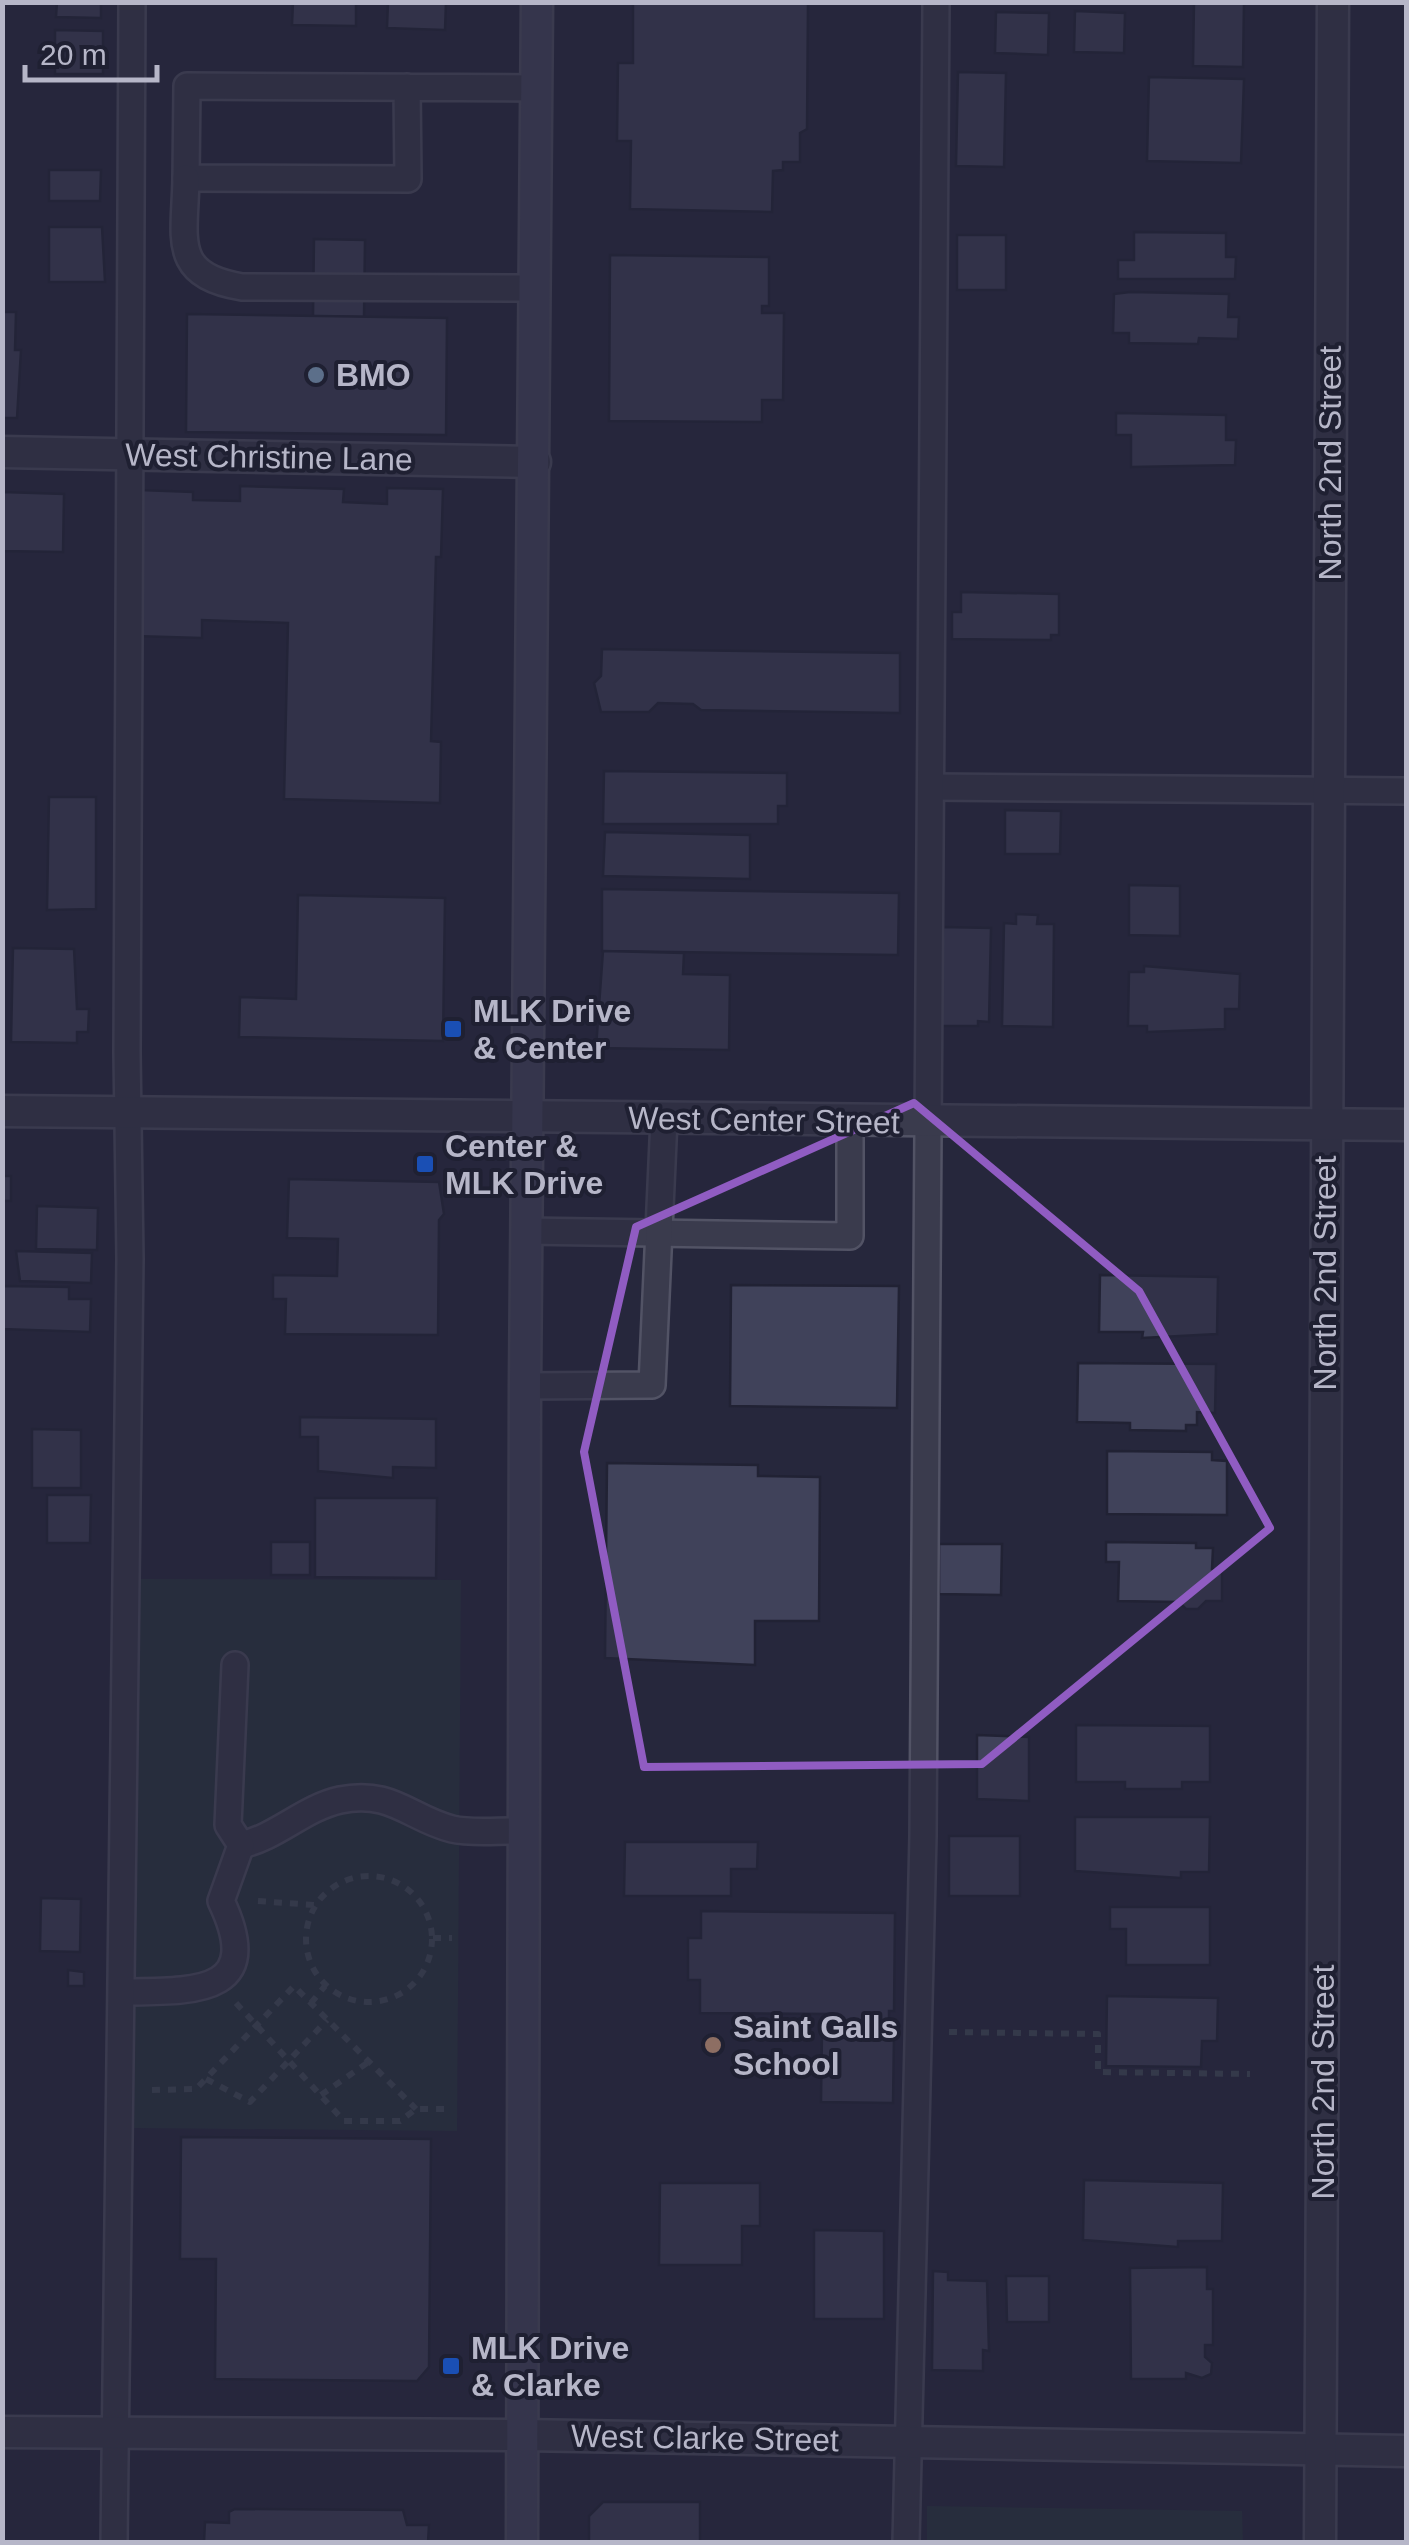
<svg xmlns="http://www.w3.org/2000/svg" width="1409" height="2545" font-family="Arial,sans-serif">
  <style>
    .green { fill: #29353f }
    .building { fill: #40425a; stroke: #212234; stroke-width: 2.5 }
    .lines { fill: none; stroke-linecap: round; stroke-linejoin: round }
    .service-casing { stroke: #525365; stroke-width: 30 }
    .minor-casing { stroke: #525365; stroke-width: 35 }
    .tertiary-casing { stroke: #525365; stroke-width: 35 }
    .secondary-casing { stroke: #525365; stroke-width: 35 }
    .path { stroke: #46505b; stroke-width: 6; stroke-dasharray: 8 8; stroke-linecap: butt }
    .service { stroke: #3a3b4d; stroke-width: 25 }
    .minor { stroke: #3a3b4d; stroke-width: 30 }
    .tertiary { stroke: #3a3b4d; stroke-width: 30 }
    .secondary { stroke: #48485f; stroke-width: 30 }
    .marked { fill: none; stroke: #905cc2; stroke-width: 8; stroke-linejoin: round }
    .service-dot { fill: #5c6f8a; stroke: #1f2032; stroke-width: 4 }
    .transit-dot { fill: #1a4fb4; stroke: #1f2032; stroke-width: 4 }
    .education-dot { fill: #8d6e63; stroke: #1f2032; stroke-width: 4 }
    .labels { text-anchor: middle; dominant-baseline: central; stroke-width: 8; stroke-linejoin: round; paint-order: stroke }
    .poi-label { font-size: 32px; font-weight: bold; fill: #b6b6c8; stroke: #1f2032; text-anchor: start }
    .street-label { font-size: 32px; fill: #b6b6c8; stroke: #1f2032 }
  </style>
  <rect width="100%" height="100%" fill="#26273c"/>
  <g class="green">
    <polygon points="139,1579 461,1580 457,2131 134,2128"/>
    <polygon points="927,2506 1242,2511 1243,2542 927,2542"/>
  </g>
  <g class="building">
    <polygon points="57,2 101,2 101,18 56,17"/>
    <polygon points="293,2 356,2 356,26 292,25"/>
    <polygon points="388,2 446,2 445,30 387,28"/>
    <polygon points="633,2 808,2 807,129 800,133 800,162 783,162 783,170 773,171 772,212 630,209 631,141 617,141 618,63 633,63"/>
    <polygon points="1194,2 1244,2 1243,67 1193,66"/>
    <polygon points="1075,11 1125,13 1124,53 1074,52"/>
    <polygon points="996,12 1049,13 1048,55 995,53"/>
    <polygon points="55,30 103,31 103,74 55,74"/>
    <polygon points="958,72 1006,73 1004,167 956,166"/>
    <polygon points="1149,77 1244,79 1241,163 1147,161"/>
    <polygon points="49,170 101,170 100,201 49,201"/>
    <polygon points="49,227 102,227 105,282 49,282"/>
    <polygon points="1134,232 1226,233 1226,257 1236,257 1235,279 1118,279 1118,260 1134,260"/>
    <rect x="957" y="235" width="49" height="55"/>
    <polygon points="314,239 365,240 364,317 313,316"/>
    <polygon points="610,255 769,257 769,306 762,306 762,313 784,313 783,400 762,400 762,422 609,421"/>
    <polygon points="1130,292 1229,294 1228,317 1239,317 1238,339 1199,338 1198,344 1129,343 1129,333 1113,333 1114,294"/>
    <polygon points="2,312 16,312 15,350 21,350 17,418 2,418"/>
    <polygon points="187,314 447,318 446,435 186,432"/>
    <polygon points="1116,413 1226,415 1226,440 1236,440 1235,465 1131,467 1131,435 1116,435"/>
    <polygon points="240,486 344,489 343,502 387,504 387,488 443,489 441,557 436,557 431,741 441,742 440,803 284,799 288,623 202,620 202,638 135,636 139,490 193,492 193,500 240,501"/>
    <polygon points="2,492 64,494 63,552 2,551"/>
    <polygon points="961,592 1059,594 1059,635 1051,635 1051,640 952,639 952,612 961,612"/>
    <polygon points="602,649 900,653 900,713 701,710 693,704 658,703 649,712 601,712 594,683 601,676"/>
    <polygon points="604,771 787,773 787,806 778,806 778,824 603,824"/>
    <polygon points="49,797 96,797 96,909 47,910"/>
    <polygon points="1005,810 1061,811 1060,854 1005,854"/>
    <polygon points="605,832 750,835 750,879 603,876"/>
    <polygon points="1129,885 1180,886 1180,936 1129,935"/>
    <polygon points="602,889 899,893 898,955 602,951"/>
    <polygon points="298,895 445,898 443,1041 239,1037 240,997 296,999"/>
    <polygon points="1016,914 1038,915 1037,924 1054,924 1053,1027 1002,1026 1004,923 1016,924"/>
    <polygon points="943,927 991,928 989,1022 978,1021 978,1026 941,1026"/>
    <polygon points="13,948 74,949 77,1009 89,1009 88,1032 77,1032 77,1043 11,1042"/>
    <polygon points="603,951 684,953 683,974 730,975 729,1050 596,1048"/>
    <polygon points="1144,966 1240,974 1239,1009 1225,1009 1225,1029 1147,1032 1147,1026 1128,1026 1129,972 1144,972"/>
    <rect x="2" y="1176" width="9" height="25"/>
    <polygon points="289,1179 439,1182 444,1214 439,1220 438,1335 285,1334 286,1299 273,1299 273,1275 337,1276 338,1239 287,1238"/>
    <polygon points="37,1206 98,1208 97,1250 36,1249"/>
    <polygon points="16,1251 92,1253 91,1283 20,1281"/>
    <polygon points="1100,1275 1218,1277 1217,1334 1142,1338 1143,1332 1099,1332"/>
    <polygon points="731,1285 899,1286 897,1408 730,1406"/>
    <polygon points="2,1286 69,1287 69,1299 91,1299 90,1332 2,1329"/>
    <polygon points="1078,1363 1216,1364 1215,1413 1197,1412 1197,1425 1186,1425 1186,1431 1130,1430 1130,1423 1077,1422"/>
    <polygon points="300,1417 436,1419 436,1468 393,1467 393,1478 318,1471 318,1437 300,1437"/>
    <polygon points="32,1429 81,1430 81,1488 32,1488"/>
    <polygon points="1107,1451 1212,1452 1212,1460 1227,1461 1227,1515 1107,1514"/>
    <polygon points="607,1463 758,1465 758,1476 820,1477 819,1621 755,1621 755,1665 605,1658"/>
    <polygon points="47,1495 91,1495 90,1543 47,1543"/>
    <polygon points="315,1498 437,1498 436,1578 315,1577"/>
    <rect x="271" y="1542" width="39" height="33"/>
    <polygon points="1106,1542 1196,1543 1196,1548 1213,1548 1212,1569 1222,1570 1222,1601 1206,1601 1198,1609 1186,1609 1179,1602 1118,1601 1119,1562 1106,1562"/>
    <polygon points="939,1544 1002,1544 1001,1595 939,1594"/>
    <polygon points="1076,1725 1210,1726 1210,1782 1182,1782 1182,1789 1125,1789 1125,1782 1076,1782"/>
    <polygon points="977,1735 1029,1737 1029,1801 977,1799"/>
    <polygon points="1075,1817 1210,1817 1209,1872 1181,1872 1181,1878 1075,1871"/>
    <rect x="949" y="1836" width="71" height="60"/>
    <polygon points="625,1842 758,1842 757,1869 731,1869 731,1896 624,1896"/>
    <polygon points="41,1898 81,1899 80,1952 40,1951"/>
    <polygon points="1110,1907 1210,1907 1210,1965 1126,1965 1126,1929 1110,1929"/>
    <polygon points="701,1911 895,1913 894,2011 889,2011 889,2035 894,2035 893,2103 821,2102 822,2033 831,2033 831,2014 700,2013 700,1980 688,1980 688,1938 701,1938"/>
    <polygon points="68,1970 84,1972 84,1986 68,1986"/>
    <polygon points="1107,1996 1218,1998 1217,2041 1202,2041 1201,2067 1106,2066"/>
    <polygon points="181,2137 431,2139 429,2367 417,2381 215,2379 216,2259 180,2259"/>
    <polygon points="1084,2180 1223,2183 1222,2241 1178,2241 1178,2247 1083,2240"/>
    <polygon points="660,2183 760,2183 760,2226 742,2226 742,2265 659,2265"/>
    <polygon points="814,2230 884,2231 884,2319 814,2319"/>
    <polygon points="1207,2267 1207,2289 1213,2289 1213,2345 1205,2345 1205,2357 1212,2363 1211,2374 1202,2378 1186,2373 1186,2379 1131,2379 1130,2268"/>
    <polygon points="933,2271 948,2272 948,2280 987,2281 989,2351 983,2350 983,2371 932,2370"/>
    <polygon points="1006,2276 1049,2276 1049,2322 1007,2322"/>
    <polygon points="603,2502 700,2502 700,2542 589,2542 589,2516"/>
    <polygon points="235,2509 403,2510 407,2525 429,2525 428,2542 204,2542 205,2522 229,2523 229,2512"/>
  </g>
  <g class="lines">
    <defs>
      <g id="service">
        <polyline points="407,87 408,179 186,178 187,86 537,88"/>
        <path d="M186,178C185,239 170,275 242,287L536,288"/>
        <polyline points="932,787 1406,791"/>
        <polyline points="526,1231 850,1236 850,1122"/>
        <polyline points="525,1386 652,1385 664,1119"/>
        <path d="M241,1845C277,1837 304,1808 340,1800C391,1789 411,1819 452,1829C473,1834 501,1830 523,1831"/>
        <path d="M123,1992C194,1991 266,1995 221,1901L241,1845L228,1825L235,1665"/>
        <polyline points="114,2542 130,1259 127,1053 132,2"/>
        <polyline points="906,2542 923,1836 936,2"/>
      </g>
      <g id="minor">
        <polyline points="2,452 535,462"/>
        <polyline points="2,2432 523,2435 1406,2451"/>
        <polyline points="1320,2542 1333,2"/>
      </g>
      <polyline id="tertiary" points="2,1111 1406,1125"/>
      <polyline id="secondary" points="522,2542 525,1386 537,2"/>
    </defs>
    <use href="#service" class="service-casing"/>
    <use href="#minor" class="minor-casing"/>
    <use href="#tertiary" class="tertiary-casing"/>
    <use href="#secondary" class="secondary-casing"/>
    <g class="path">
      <circle cx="369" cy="1939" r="63"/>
      <polyline points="258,1901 314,1905"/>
      <polyline points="433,1938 452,1938"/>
      <polyline points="236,2003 344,2121 400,2121 416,2109 451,2109"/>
      <polyline points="311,2003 325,1986"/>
      <polyline points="949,2032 1098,2034 1098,2072 1250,2074"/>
      <polyline points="206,2079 250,2102 327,2020"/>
      <polyline points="152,2090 196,2089 294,1986 416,2109"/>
      <polyline points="321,2095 367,2063"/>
      <polyline points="579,2395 583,2385"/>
    </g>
    <use href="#service" class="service"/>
    <use href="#minor" class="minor"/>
    <use href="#tertiary" class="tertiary"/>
    <use href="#secondary" class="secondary"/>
  </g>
  <path d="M0 0H1409V2545H0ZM914,1103L1139,1291L1270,1528L982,1764L644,1767L584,1452L636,1227Z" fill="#26273c" fill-opacity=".55" fill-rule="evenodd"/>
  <path class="marked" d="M914,1103L1139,1291L1270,1528L982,1764L644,1767L584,1452L636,1227Z"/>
  <circle class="service-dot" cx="316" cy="375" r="10"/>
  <g class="transit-dot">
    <rect x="443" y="1019" width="20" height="20" rx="5"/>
    <rect x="415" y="1154" width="20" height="20" rx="5"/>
    <rect x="441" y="2356" width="20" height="20" rx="5"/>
  </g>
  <circle class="education-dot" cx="713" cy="2045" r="10"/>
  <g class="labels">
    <g class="poi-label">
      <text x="336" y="375">BMO</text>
      <text x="473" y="1011">MLK Drive<tspan x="473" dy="37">&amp; Center</tspan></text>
      <text x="445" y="1146">Center &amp;<tspan x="445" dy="37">MLK Drive</tspan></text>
      <text x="733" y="2027">Saint Galls<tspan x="733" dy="37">School</tspan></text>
      <text x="471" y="2348">MLK Drive<tspan x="471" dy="37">&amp; Clarke</tspan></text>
    </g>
    <g class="street-label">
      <text transform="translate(269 457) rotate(1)">West Christine Lane</text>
      <text transform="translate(1330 463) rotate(-90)">North 2nd Street</text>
      <text transform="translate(764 1120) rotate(1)">West Center Street</text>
      <text transform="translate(1325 1273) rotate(-90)">North 2nd Street</text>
      <text transform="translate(1323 2082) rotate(-90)">North 2nd Street</text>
      <text transform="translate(705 2438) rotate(1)">West Clarke Street</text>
    </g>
  </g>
  <rect width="1409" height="2545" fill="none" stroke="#b6b6c8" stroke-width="10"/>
  <path d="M25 65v15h132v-15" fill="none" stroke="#b6b6c8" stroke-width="5"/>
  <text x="40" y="65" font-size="30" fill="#b6b6c8" stroke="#1f2032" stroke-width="8" paint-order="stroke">20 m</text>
</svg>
